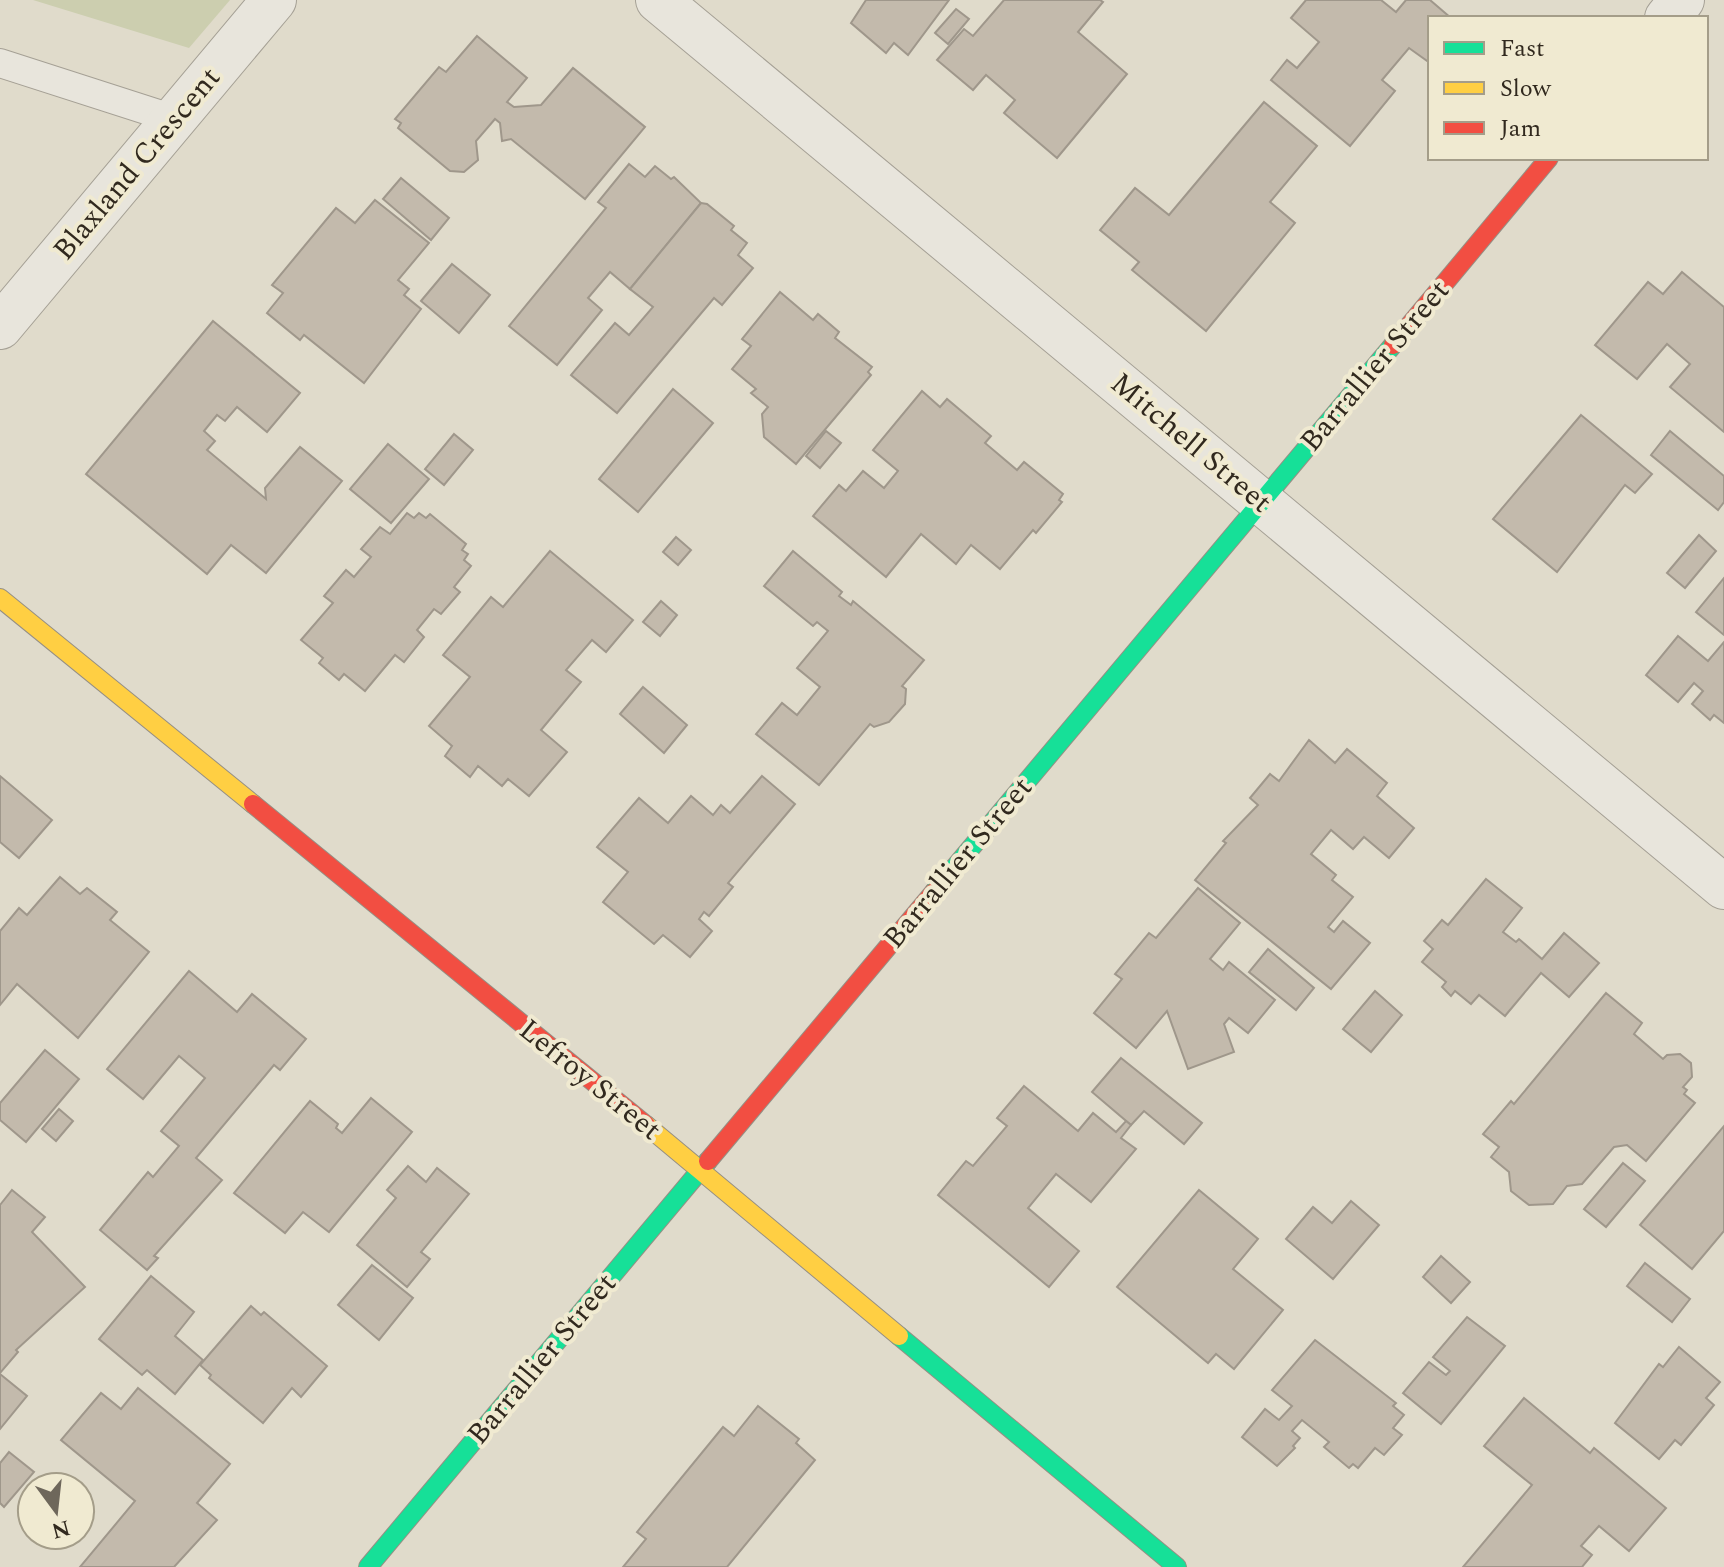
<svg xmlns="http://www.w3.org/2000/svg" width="1724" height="1567" font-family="Spectral,serif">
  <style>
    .green { fill: #ccceaf }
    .building { fill: #c3baac; stroke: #9f978b; stroke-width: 2 }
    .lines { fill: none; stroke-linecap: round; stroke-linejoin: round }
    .lane-casing { stroke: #a5a095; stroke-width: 30 }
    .street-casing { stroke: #a5a095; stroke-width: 46 }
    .fast-casing { stroke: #958f84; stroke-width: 20 }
    .slow-casing { stroke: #958f84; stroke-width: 20 }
    .jam-casing { stroke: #958f84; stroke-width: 20 }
    .lane { stroke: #e8e5dc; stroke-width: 28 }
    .street { stroke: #e8e5dc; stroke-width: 44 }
    .fast { stroke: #16e098; stroke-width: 18 }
    .slow { stroke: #ffcf43; stroke-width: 18 }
    .jam { stroke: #f24e42; stroke-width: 18 }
    .labels { text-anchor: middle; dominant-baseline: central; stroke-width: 8; stroke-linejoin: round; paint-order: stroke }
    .street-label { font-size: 30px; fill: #31291e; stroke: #f0ead1 }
  </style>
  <rect width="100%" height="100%" fill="#e0dbcb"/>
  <polygon class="green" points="33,0 230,0 189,48"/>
  <g class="building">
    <polygon points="866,0 949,0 908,55 894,43 886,53 851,23"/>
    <polygon points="1004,0 1100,0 1103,2 1078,32 1127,74 1057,158 1004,113 1015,100 986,75 973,90 937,60 964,29 973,36"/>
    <polygon points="1306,0 1381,0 1396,12 1406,0 1430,0 1451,18 1430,18 1430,63 1409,48 1382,80 1395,91 1350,146 1271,80 1287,60 1297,68 1319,42 1291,18"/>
    <polygon points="956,9 969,19 948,44 935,33"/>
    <polygon points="477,36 527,78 507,102 514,107 541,105 573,68 645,127 585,199 511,139 502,141 500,123 495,119 476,141 478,160 464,172 450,171 398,128 401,123 395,119 439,67 446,72"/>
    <polygon points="1264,102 1317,146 1270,202 1295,223 1206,331 1132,270 1139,262 1100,230 1135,188 1169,215"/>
    <polygon points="629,164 645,177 655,166 671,179 674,177 701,203 630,289 610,272 588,298 602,310 557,365 509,326 606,208 598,202"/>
    <polygon points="401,178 449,218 431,240 383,199"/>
    <polygon points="375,200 429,243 398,280 409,289 404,295 421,309 364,383 304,335 300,340 267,313 283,293 272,285 336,208 355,223"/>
    <polygon points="701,203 707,204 734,226 731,230 747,243 738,255 753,268 722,305 714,298 617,413 571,375 615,323 629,335 653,307 630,289"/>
    <polygon points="452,264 490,295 459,333 421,301"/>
    <polygon points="1682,272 1724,307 1724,432 1670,387 1690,364 1667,344 1637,379 1595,345 1648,282 1663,294"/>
    <polygon points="780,292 813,320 818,314 839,332 835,338 872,367 868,372 871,375 796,464 764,437 762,414 768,407 751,393 756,389 732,369 751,346 742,339"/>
    <polygon points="213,321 300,393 267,432 237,407 225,421 217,415 204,431 215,441 207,450 266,499 265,488 300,447 342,481 266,573 231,545 207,574 86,474"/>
    <polygon points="673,389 713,423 638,512 599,479"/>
    <polygon points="922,391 940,407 947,399 991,436 985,443 1017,470 1024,462 1063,494 1059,500 1062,502 1036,533 1033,530 1000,569 971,545 956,564 921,534 886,577 813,516 839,485 846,491 863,471 884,488 898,471 873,450"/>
    <polygon points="1581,415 1652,474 1635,493 1625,485 1557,572 1493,519"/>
    <polygon points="826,431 841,443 820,468 806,456"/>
    <polygon points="1670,431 1724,476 1724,502 1718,510 1651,455"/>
    <polygon points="454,434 473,450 444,485 425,469"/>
    <polygon points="388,444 429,479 391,523 350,489"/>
    <polygon points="407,513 414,518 419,513 426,518 430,514 466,544 462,550 468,554 464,560 471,566 454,587 460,592 441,614 434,609 417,630 424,637 404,662 395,655 365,691 344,674 339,680 319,663 323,658 301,640 333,603 324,596 346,570 354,577 371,557 361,549 380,527 390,534"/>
    <polygon points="1699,535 1716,551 1685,588 1667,573"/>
    <polygon points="676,537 691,550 678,565 663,552"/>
    <polygon points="550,551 633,620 606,652 592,640 566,670 581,682 541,730 567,752 529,796 508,779 502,786 478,766 470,777 445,756 452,746 429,726 470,677 443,655 491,597 503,607"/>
    <polygon points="793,551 842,592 839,596 851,605 853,601 924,660 902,686 906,689 905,704 889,722 874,727 870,724 819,785 756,734 782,703 797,715 820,687 797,668 828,631 817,622 813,626 764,586"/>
    <polygon points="1724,578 1724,635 1696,612"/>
    <polygon points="661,601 677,615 660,636 643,622"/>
    <polygon points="1678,636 1708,661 1724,642 1724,723 1714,715 1710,720 1692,704 1703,691 1694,683 1678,702 1646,675"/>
    <polygon points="643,687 687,725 664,753 620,714"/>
    <polygon points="1309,740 1335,763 1347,749 1387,783 1377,796 1414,828 1389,858 1364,837 1353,849 1331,830 1311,854 1336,875 1332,880 1353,897 1328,927 1334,932 1343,921 1370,943 1331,989 1195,880 1226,843 1223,841 1258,805 1250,798 1270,774 1279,781"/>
    <polygon points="0,776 52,820 19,858 0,842"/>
    <polygon points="762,776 795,804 728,883 733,887 709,916 704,912 699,919 712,931 690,957 663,935 654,944 603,902 628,872 597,847 639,798 668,823 691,796 713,815 721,805 730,813"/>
    <polygon points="60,877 80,894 87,888 117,912 110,920 149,952 78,1038 17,984 0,1005 0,931 19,908 27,915"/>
    <polygon points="1486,879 1522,908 1503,932 1516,942 1519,939 1542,959 1564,933 1599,963 1569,997 1541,973 1505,1016 1479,995 1471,1004 1455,991 1451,996 1442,987 1446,982 1422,962 1433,949 1424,941 1442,920 1448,925"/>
    <polygon points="1198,888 1240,923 1210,959 1223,970 1229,962 1275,1000 1248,1033 1229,1018 1224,1024 1234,1052 1188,1069 1167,1011 1136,1048 1094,1013 1122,979 1115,974 1149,933 1156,938"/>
    <polygon points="1268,949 1314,988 1296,1010 1249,972"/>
    <polygon points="189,971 237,1012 252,994 306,1039 280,1070 274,1065 196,1158 222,1180 154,1256 158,1258 147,1270 100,1230 148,1172 153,1177 179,1146 161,1131 205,1078 179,1056 143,1099 107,1069"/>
    <polygon points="1375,991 1402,1015 1371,1052 1343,1029"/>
    <polygon points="1606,993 1642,1023 1634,1034 1663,1059 1667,1055 1680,1054 1691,1063 1692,1077 1683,1087 1687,1090 1684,1094 1695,1103 1646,1161 1627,1145 1614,1147 1582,1184 1567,1186 1553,1204 1529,1205 1511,1191 1509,1172 1491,1157 1499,1147 1483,1134 1511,1101 1514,1104"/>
    <polygon points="45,1050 79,1079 26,1142 0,1120 0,1103"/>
    <polygon points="1121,1058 1202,1123 1184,1144 1144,1111 1131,1125 1092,1092"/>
    <polygon points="1024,1086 1078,1131 1093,1113 1116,1132 1126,1121 1131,1125 1121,1138 1136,1149 1091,1202 1056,1174 1028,1208 1079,1251 1049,1287 938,1195 966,1161 973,1166 1007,1126 997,1118"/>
    <polygon points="371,1098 412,1132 329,1232 303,1212 285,1233 234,1193 310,1101 338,1124 336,1128 342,1133"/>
    <polygon points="59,1109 73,1121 56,1141 42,1129"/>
    <polygon points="1724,1126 1724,1231 1692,1269 1640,1225"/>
    <polygon points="1623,1163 1645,1181 1606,1227 1584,1209"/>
    <polygon points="408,1166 426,1182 437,1168 469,1194 421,1252 430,1259 407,1287 357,1245 396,1198 387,1190"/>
    <polygon points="12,1190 45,1217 32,1232 85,1287 16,1350 18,1352 0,1373 0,1205"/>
    <polygon points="1199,1190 1258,1239 1233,1269 1283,1310 1234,1369 1216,1354 1208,1363 1117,1287"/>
    <polygon points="1351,1201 1379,1225 1333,1279 1286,1239 1313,1207 1332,1223"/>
    <polygon points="1441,1256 1470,1282 1451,1303 1423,1277"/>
    <polygon points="1645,1263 1690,1299 1672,1322 1627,1286"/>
    <polygon points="372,1265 413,1298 379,1340 338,1305"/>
    <polygon points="151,1276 194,1312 175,1336 203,1360 175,1394 147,1370 142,1375 99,1339"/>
    <polygon points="251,1306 261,1315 264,1312 327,1366 301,1397 292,1388 263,1423 209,1378 211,1375 200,1365"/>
    <polygon points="1467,1317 1505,1346 1441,1424 1403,1393 1429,1362 1446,1375 1450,1371 1433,1357"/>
    <polygon points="1315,1340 1396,1403 1393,1406 1404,1415 1393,1428 1402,1435 1384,1455 1375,1448 1358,1468 1353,1464 1349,1468 1324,1447 1329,1442 1302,1420 1292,1431 1300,1438 1293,1446 1295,1448 1277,1466 1242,1437 1265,1409 1279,1420 1292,1406 1272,1390"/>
    <polygon points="1679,1347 1720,1382 1706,1398 1714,1405 1681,1445 1675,1440 1659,1459 1615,1423 1659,1364 1663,1367"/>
    <polygon points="0,1374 27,1396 0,1429"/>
    <polygon points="138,1388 230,1464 197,1503 217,1520 174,1567 80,1567 135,1501 61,1440 101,1393 121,1409"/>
    <polygon points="1524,1398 1590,1453 1594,1448 1666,1508 1629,1551 1599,1526 1581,1546 1592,1555 1582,1567 1463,1567 1532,1485 1484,1446"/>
    <polygon points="758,1406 799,1439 796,1443 815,1460 727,1567 623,1567 646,1539 637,1532 723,1427 734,1436"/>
    <polygon points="9,1452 34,1472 4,1507 0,1503 0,1463"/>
  </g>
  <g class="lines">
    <defs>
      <polyline id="lane" points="0,63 174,119"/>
      <g id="street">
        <polyline points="658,0 1724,887"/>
        <polyline points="1667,18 1682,0"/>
        <polyline points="0,327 274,0"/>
      </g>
      <g id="fast">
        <polyline points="934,892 1393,345"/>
        <polyline points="899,1336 1177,1567"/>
        <polyline points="368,1567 708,1161"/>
      </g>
      <g id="slow">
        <polyline points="0,598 253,804"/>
        <polyline points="646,1125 899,1336"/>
      </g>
      <g id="jam">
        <polyline points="1393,345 1549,158"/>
        <polyline points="253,804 646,1125"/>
        <polyline points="708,1161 934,892"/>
      </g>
    </defs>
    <use href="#lane" class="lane-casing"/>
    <use href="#street" class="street-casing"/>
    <use href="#fast" class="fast-casing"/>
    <use href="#slow" class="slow-casing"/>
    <use href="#jam" class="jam-casing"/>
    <use href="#lane" class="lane"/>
    <use href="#street" class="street"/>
    <use href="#fast" class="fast"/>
    <use href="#slow" class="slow"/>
    <use href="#jam" class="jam"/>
  </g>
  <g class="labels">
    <g class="street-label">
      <text transform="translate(137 164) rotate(-50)">Blaxland Crescent</text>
      <text transform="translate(1375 366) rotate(-50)">Barrallier Street</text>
      <text transform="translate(1191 443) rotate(40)">Mitchell Street</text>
      <text transform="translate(958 863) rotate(-50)">Barrallier Street</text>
      <text transform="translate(590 1080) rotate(39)">Lefroy Street</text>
      <text transform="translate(542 1359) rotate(-50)">Barrallier Street</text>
    </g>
  </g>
  <rect x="1428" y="16" width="280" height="144" fill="#f0ead1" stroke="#a49d89" stroke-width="2"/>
  <rect x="1444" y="42" width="40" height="12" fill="#16e098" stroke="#a49d89" stroke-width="2"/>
  <text x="1500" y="56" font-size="24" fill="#31291e">Fast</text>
  <rect x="1444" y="82" width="40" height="12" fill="#ffcf43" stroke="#a49d89" stroke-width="2"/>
  <text x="1500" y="96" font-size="24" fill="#31291e">Slow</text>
  <rect x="1444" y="122" width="40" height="12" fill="#f24e42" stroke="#a49d89" stroke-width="2"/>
  <text x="1500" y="136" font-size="24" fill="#31291e">Jam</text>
  <g transform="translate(56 1511) rotate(165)"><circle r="38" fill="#f0ead1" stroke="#a49d89" stroke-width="2"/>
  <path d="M0-6L14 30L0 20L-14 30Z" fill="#6e675b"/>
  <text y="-12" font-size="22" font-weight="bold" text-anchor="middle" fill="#31291e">N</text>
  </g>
</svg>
